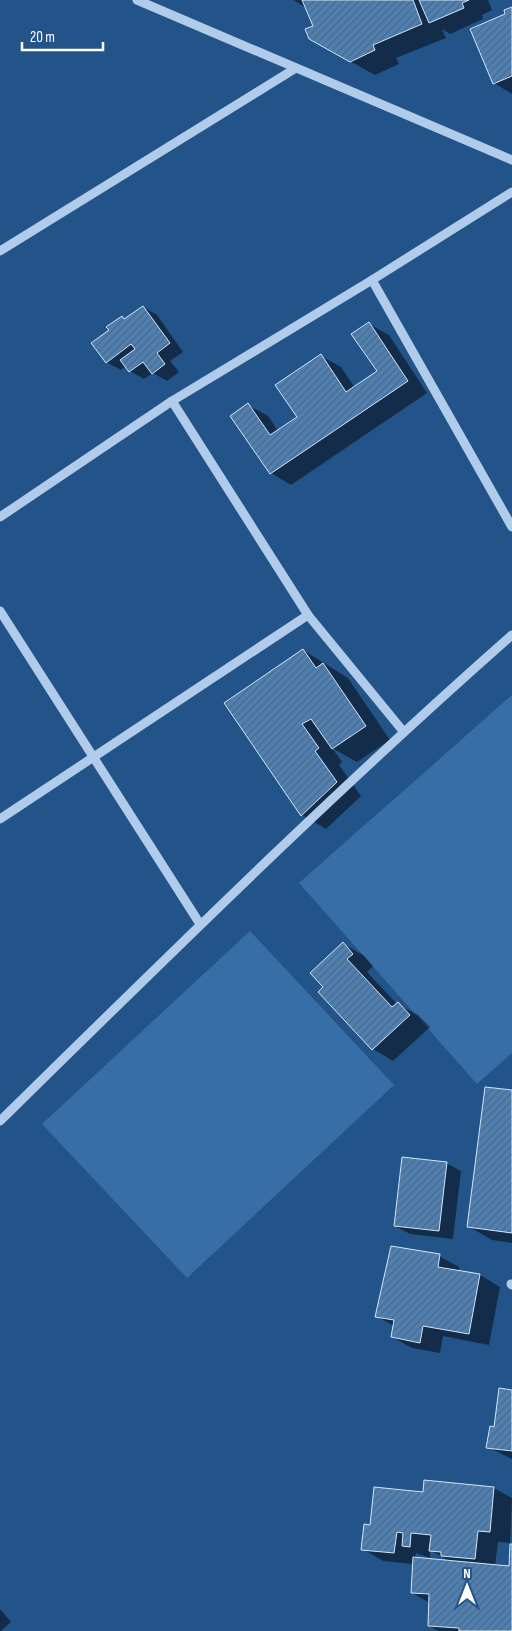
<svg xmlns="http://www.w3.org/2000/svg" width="512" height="1631" font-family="'Sofia Sans Condensed',sans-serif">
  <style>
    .garden { fill: #376ea6 }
    .shadow { fill: #0007; fill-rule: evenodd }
    .building { fill: url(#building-hatch); stroke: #d4e5f7 }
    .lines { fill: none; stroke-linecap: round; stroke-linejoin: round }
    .minor { stroke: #b0ccea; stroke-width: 9 }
  </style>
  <defs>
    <pattern id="building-hatch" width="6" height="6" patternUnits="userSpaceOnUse" patternTransform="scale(1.25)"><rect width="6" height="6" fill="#5080b2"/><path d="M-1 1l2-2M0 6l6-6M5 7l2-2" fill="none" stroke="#4e6984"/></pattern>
  </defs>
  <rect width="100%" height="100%" fill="#235489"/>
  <g class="garden">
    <polygon points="512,695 512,1053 477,1084 299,883"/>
    <polygon points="250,931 394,1085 187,1278 42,1124"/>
  </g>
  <g class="shadow">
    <polygon points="293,0 488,0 492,10 482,15 483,19 450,34 442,29 446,38 396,58 399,64 375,75 335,53 314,27 307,8"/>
    <polygon points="512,8 512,94 494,83 507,15"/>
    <polygon points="143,307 157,315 183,352 170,361 179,372 167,381 153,373 144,379 130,371 126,366 121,370 106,362 110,330 122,318 126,320"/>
    <polygon points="369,324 389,335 427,393 291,485 271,473 248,405 268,416 278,431 299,417 321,356 341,367 355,388 378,372"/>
    <polygon points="303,650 348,678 390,740 357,762 332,748 342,762 339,765 361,796 326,829 302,815 226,703"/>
    <polygon points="343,944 363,955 373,966 367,972 397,1004 418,1015 430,1027 393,1061 373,1049 320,992 325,987"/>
    <polygon points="512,1092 512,1243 492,1240 468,1226"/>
    <polygon points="446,1163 461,1171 453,1239 410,1234 395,1226"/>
    <polygon points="439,1256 459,1267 459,1272 480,1275 500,1287 489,1345 443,1336 440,1353 412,1348 392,1337 394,1326 376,1316"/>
    <polygon points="512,1391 512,1459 488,1447"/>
    <path d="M425,1481L494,1488L512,1498L510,1543L498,1542L495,1566L510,1567L512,1546V1631H439L429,1626L430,1603L412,1593L414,1564L383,1561L363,1549L371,1526L424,1493ZM430,1550L451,1562L415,1559L416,1553L430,1558Z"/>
    <polygon points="0,1609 11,1622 1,1631 0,1631"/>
  </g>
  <g class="building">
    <polygon points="302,0 413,0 422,24 373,45 375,50 350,62 309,39 305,29 313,26"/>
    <polygon points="419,0 469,0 462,3 464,8 429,23"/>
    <polygon points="512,7 512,76 493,84 470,29 505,14 504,10"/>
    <polygon points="143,306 170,343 157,353 165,364 152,374 143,362 129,372 120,360 135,349 131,344 106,363 91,343 109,330 106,327 122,316 124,319"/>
    <polygon points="369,322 408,381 270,474 230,416 248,403 270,435 297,417 275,385 321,354 346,392 377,371 351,334"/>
    <polygon points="303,649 316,668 323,663 366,726 332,749 311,719 302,724 319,748 315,751 337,782 301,816 224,703"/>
    <polygon points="343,942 353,954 347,959 392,1007 398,1002 410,1015 372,1050 318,992 323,987 310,973"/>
    <polygon points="485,1087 512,1090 512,1233 467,1227"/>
    <polygon points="402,1157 447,1162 439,1231 394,1226"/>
    <polygon points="391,1246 440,1254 438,1267 480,1274 469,1334 423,1326 420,1343 391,1337 394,1320 375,1317"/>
    <polygon points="499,1388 512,1390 512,1451 486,1448 490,1426 494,1427"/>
    <polygon points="424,1480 494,1487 490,1532 478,1531 475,1559 441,1556 441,1552 429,1551 431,1535 411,1533 410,1547 402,1546 403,1533 397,1532 394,1553 361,1550 364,1524 370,1525 374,1487 423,1492"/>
    <polygon points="510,1544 512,1544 512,1631 459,1631 459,1628 428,1626 429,1594 411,1593 413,1557 509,1566"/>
  </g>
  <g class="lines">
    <g class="minor">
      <polyline points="137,0 512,160"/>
      <polyline points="0,251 296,68"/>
      <polyline points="372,280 512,527"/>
      <polyline points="172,401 308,615 403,731"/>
      <polyline points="0,517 172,401 372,280 512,192"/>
      <polyline points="0,611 200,924"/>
      <polyline points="0,819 308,615"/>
      <path d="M0,1121C168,956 335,791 512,635"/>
      <polyline points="511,1284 512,1285"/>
    </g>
  </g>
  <g transform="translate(467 1586)" stroke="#235489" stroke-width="4" paint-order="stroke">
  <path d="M0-4L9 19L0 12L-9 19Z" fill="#ffffff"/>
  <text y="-8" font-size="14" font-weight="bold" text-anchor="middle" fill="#ffffff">N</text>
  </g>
  <path d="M22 42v8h81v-8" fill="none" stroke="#ffffff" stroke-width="2.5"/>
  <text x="30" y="42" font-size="15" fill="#ffffff" stroke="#235489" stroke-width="4" paint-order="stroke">20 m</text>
</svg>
